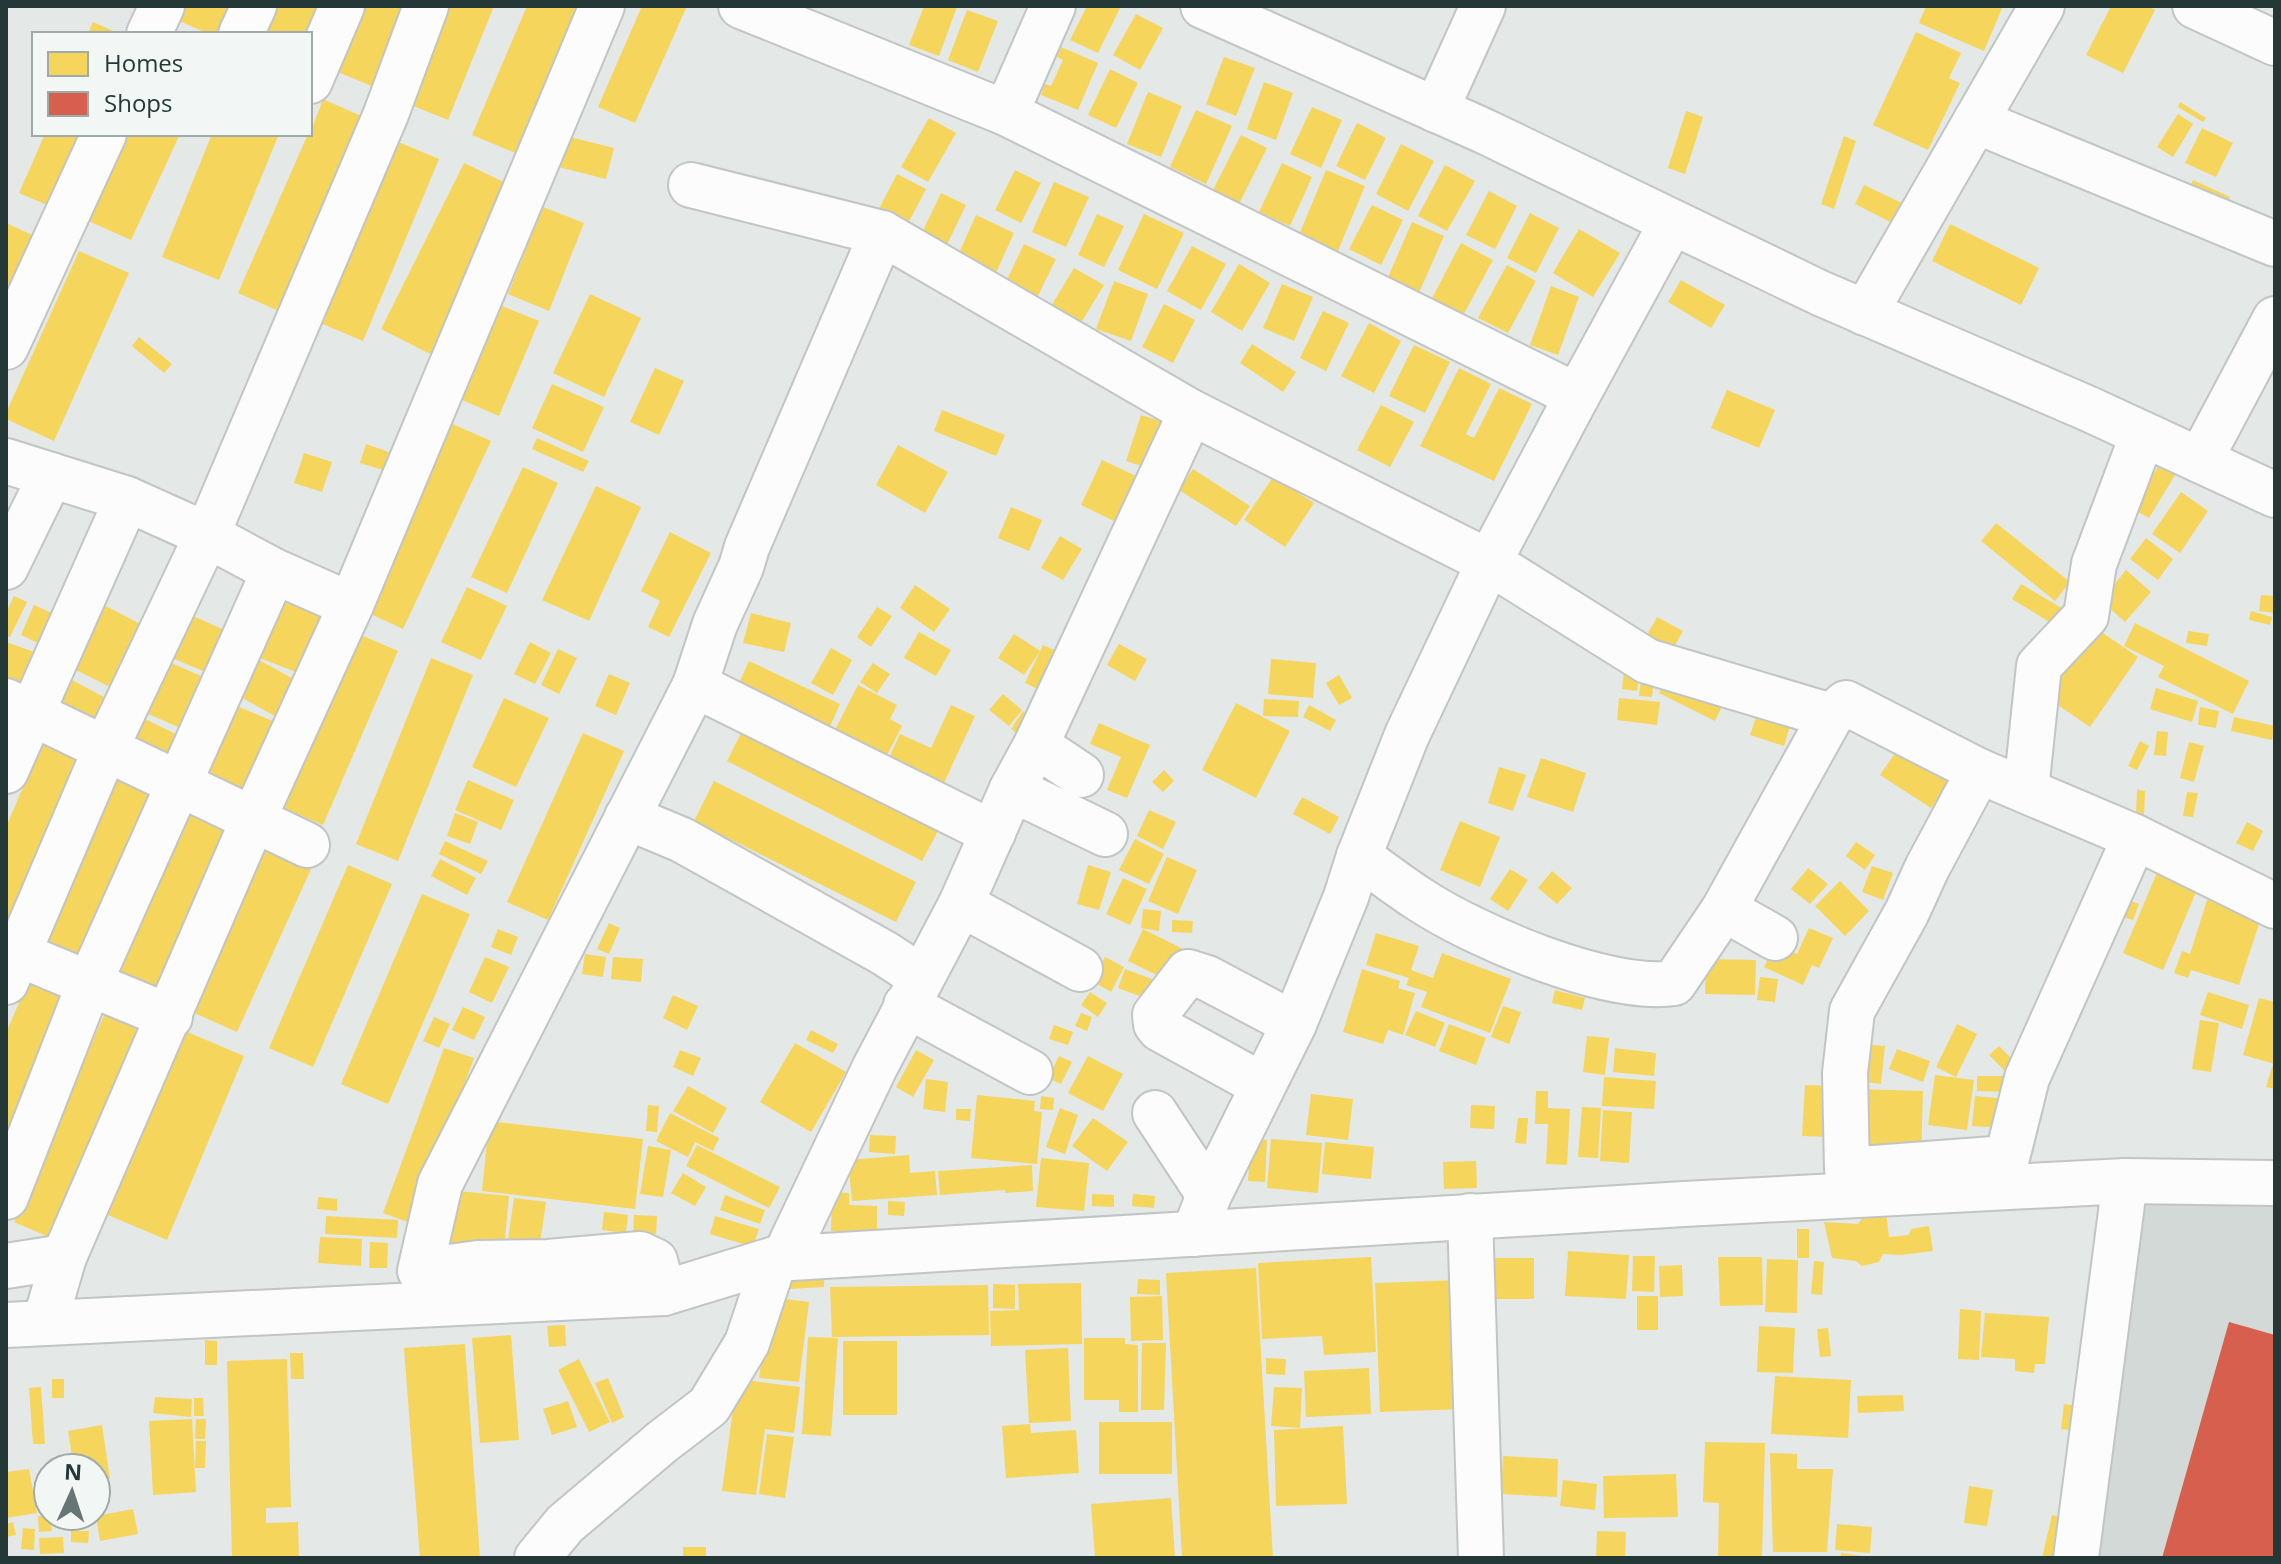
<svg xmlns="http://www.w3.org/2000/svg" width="2281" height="1564" font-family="'Open Sans',sans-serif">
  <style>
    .built { fill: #d2d9d7 }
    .homes { fill: #f6d55c }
    .shops { fill: #d6604d }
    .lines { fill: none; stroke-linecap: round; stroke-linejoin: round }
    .minor-casing { stroke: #c1c5c4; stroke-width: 48 }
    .minor { stroke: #fbfcfb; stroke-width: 44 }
  </style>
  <rect width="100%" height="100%" fill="#e4e8e7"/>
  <polygon class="built" points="2131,1186 2275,1194 2275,1558 2092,1558"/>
  <g class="homes">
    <polygon points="183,6 237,6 225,34 209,34 177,20"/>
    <polygon points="261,6 321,6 309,34 249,34"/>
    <polygon points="355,6 409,6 374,87 328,68"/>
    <polygon points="446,6 494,6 448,120 406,103"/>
    <polygon points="527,6 584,6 520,155 472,135"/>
    <polygon points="642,6 687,6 635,123 598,107"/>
    <polygon points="924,6 957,7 939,56 909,45"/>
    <polygon points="1087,6 1121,6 1098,53 1070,40"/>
    <polygon points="1926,6 2003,6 1984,51 1919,23"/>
    <polygon points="2111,6 2147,6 2155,10 2123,73 2086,55"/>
    <polygon points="967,10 998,21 978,72 948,60"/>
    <polygon points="1136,14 1163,28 1140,70 1113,55"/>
    <polygon points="93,22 120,34 88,34"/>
    <polygon points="1916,32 1961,53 1949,78 1960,83 1928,150 1873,125"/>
    <polygon points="1061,47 1098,63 1078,110 1041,95 1045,84 1051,86 1063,60 1057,57"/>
    <polygon points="1224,57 1255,68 1236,116 1206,104"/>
    <polygon points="1110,69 1138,83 1116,128 1088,115"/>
    <polygon points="1264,82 1293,93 1276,140 1247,129"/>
    <polygon points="1148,92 1182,106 1161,157 1127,144"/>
    <polygon points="323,99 368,119 283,313 238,293 308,134 310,134"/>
    <polygon points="2180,102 2206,118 2203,122 2178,107"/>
    <polygon points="1312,107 1342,120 1321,168 1290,154"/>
    <polygon points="1196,110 1232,126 1206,184 1170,167"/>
    <polygon points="1686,111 1703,117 1685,174 1668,168"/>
    <polygon points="2178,114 2193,124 2173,157 2157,147"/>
    <polygon points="929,118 956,133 928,182 901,167"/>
    <polygon points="1357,123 1386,138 1365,180 1336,166"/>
    <polygon points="2202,128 2233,143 2216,177 2185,163"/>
    <polygon points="45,134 94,134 61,211 19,193"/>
    <polygon points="124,134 180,134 131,240 84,219"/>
    <polygon points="212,134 279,134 219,280 162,257"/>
    <polygon points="562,135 614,148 606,179 555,166"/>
    <polygon points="1241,135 1267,148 1239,204 1213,190"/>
    <polygon points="1844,136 1856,141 1834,209 1821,204"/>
    <polygon points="396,141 439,159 363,341 320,323"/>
    <polygon points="1401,144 1434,161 1408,211 1376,194"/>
    <polygon points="464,163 514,187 430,354 381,329"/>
    <polygon points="1282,163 1312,177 1290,226 1259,212"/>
    <polygon points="1445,165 1475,181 1447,231 1418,216"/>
    <polygon points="1015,170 1041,183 1021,223 995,210"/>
    <polygon points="1326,170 1365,186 1335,258 1296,242"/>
    <polygon points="897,174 926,189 896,247 867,232"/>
    <polygon points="2193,180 2230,197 2222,215 2185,199"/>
    <polygon points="1054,182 1089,197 1066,247 1032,232"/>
    <polygon points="1864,185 1906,205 1896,225 1855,204"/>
    <polygon points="1489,191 1517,206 1495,249 1466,235"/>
    <polygon points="941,193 966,205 942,255 917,243"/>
    <polygon points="1372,205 1403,220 1381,265 1349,249"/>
    <polygon points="543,207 584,223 549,311 508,294"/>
    <polygon points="1530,213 1559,228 1536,273 1507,258"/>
    <polygon points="1097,214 1124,226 1104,267 1078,255"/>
    <polygon points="1144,214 1184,233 1157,289 1118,270"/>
    <polygon points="976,215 1014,233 994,277 956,260"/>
    <polygon points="1412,222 1444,236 1418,295 1386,282"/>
    <polygon points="6,223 43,240 6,325"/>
    <polygon points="1950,224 2039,268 2021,305 1932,261"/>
    <polygon points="1579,229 1620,253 1593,297 1553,273"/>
    <polygon points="1461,243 1493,260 1461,319 1430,302"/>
    <polygon points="1024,244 1056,259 1034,304 1003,288"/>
    <polygon points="1192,246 1226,264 1201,310 1167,291"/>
    <polygon points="79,251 129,273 54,441 6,419 6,413"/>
    <polygon points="1239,264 1270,283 1242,331 1211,312"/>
    <polygon points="1507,265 1536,281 1508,333 1478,318"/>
    <polygon points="1074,268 1104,285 1076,331 1047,313"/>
    <polygon points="1681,280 1725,305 1711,328 1668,302"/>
    <polygon points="1114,281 1148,294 1131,341 1096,329"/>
    <polygon points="1282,284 1313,297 1294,341 1263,328"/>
    <polygon points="1551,286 1579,297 1558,355 1530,345"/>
    <polygon points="590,294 641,318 604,397 553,373"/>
    <polygon points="1164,304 1195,320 1173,363 1142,347"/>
    <polygon points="502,306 539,321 499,416 462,400"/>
    <polygon points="1323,311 1349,323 1326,371 1300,358"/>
    <polygon points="1369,323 1401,341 1374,393 1341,376"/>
    <polygon points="139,337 172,364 164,373 132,346"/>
    <polygon points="1252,344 1296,372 1283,392 1240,363"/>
    <polygon points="1414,345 1450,362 1425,413 1389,396"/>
    <polygon points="655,368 684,381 659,435 630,422"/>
    <polygon points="1459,368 1491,384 1466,434 1474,438 1499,388 1532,404 1494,481 1420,446"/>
    <polygon points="552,384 604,407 583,452 532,428"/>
    <polygon points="1727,390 1775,410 1759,448 1711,428"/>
    <polygon points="1381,405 1414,422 1390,467 1357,450"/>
    <polygon points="942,410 1005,435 996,456 934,431"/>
    <polygon points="1141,415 1173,425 1158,471 1126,461"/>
    <polygon points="450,423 491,441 403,629 362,610"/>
    <polygon points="537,438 589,461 583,472 532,449"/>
    <polygon points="366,444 389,452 383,470 360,463"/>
    <polygon points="898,445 948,472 925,513 876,485"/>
    <polygon points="304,453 332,462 322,492 294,483"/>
    <polygon points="1102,460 1138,477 1116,522 1081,505"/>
    <polygon points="2159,465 2175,475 2149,518 2133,509"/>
    <polygon points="523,467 558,483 507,593 471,577"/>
    <polygon points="1193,469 1250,506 1236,526 1179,490"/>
    <polygon points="1273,477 1314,503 1285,547 1244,520"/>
    <polygon points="596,486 641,507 589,621 542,600"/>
    <polygon points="2181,492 2208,511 2180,553 2152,534"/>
    <polygon points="1011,507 1042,520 1029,551 998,538"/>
    <polygon points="1996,523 2070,582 2055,601 1981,541"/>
    <polygon points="670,532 711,553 669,637 648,627 660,601 641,591"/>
    <polygon points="1060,536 1082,549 1063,580 1041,568"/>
    <polygon points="2146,538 2173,559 2158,580 2130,559"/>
    <polygon points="2126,570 2151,592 2125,622 2101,601"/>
    <polygon points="2021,584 2073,615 2064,631 2012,599"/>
    <polygon points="915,585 950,609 934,632 900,608"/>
    <polygon points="467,587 507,606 481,660 441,642"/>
    <polygon points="2261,595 2275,596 2275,613 2259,611"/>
    <polygon points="14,596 27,602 10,637 6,636 6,613"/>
    <polygon points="284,599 330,619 306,676 260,658"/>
    <polygon points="34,605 54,614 40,644 21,635"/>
    <polygon points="104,605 146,627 114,689 72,668"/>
    <polygon points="877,607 892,616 871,647 857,637"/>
    <polygon points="2251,611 2272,617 2270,625 2249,620"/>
    <polygon points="751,613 791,623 784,652 743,643"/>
    <polygon points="191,615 229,632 210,674 172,658"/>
    <polygon points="1657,617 1683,631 1664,665 1638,651"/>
    <polygon points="2135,623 2249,681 2233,714 2158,677 2164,666 2124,646"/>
    <polygon points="2091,625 2138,657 2090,727 2043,695"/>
    <polygon points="2188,631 2209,634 2207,646 2186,643"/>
    <polygon points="919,632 951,650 936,676 904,658"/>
    <polygon points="356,633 398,651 323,825 281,807"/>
    <polygon points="1014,634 1040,651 1024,675 998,658"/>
    <polygon points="6,642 46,656 32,698 6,690"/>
    <polygon points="530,642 551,653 535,684 514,674"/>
    <polygon points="1119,644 1147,659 1135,681 1107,665"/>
    <polygon points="1043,645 1061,653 1042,691 1025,683"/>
    <polygon points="831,648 852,660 833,695 811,683"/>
    <polygon points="558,649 577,658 559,694 541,685"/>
    <polygon points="431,658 473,675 398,861 356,844"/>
    <polygon points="1271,659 1316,663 1313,698 1268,694"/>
    <polygon points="259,660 299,682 278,718 239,696"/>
    <polygon points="749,661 840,704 827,733 736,690"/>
    <polygon points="169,662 208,679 185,730 146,713"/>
    <polygon points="873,663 890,674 877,693 860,682"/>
    <polygon points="1670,670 1726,698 1715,721 1659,693"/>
    <polygon points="1624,673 1639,675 1637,691 1622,689"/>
    <polygon points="609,674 630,683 616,715 595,706"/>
    <polygon points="1339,675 1352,698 1339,705 1326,683"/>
    <polygon points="1641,679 1654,681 1652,697 1639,696"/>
    <polygon points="72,680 111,701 95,731 55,710"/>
    <polygon points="858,685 897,705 890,719 902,726 884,761 833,734"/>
    <polygon points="2156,688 2198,701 2192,722 2150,709"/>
    <polygon points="1003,694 1022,710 1009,726 989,710"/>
    <polygon points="504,698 549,718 516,787 472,767"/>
    <polygon points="1619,698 1660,702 1657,725 1617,720"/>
    <polygon points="1264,699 1299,701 1298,717 1263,716"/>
    <polygon points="1236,703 1290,731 1256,798 1202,770"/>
    <polygon points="234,705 278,723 247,795 203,777"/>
    <polygon points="951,705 975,716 943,785 888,760 900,734 931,748"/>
    <polygon points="1309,705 1336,720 1330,731 1303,717"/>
    <polygon points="2200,707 2219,711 2216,728 2198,725"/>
    <polygon points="1023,711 1041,725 1028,742 1011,729"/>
    <polygon points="1757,714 1790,726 1784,746 1750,735"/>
    <polygon points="141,717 188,740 173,771 126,748"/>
    <polygon points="2234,717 2275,726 2272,740 2231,731"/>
    <polygon points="748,719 944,820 922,861 727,761"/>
    <polygon points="1099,723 1150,745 1127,798 1107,790 1121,757 1090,744"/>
    <polygon points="2157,731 2168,732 2166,756 2154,755"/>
    <polygon points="583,733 624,751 548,920 507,902"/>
    <polygon points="45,736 93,756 6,931 6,827"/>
    <polygon points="2140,741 2149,746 2137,770 2128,766"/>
    <polygon points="2189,742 2204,746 2194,782 2180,778"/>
    <polygon points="1902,743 1953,776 1931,808 1880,775"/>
    <polygon points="1541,758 1586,773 1573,812 1527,797"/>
    <polygon points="119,767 162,785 85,964 41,946"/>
    <polygon points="1499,767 1526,775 1513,811 1488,803"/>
    <polygon points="1164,770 1174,781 1163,792 1152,782"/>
    <polygon points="468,780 514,800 501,830 455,810"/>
    <polygon points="714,781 916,882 896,922 694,821"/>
    <polygon points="2137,790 2145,791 2144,817 2136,816"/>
    <polygon points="2187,792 2198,793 2193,817 2183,816"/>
    <polygon points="1302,797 1339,817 1330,834 1293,814"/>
    <polygon points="192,801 239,821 164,999 118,979"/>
    <polygon points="1149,810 1176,822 1163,849 1137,836"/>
    <polygon points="455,813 478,822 470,844 447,836"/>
    <polygon points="1460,821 1500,837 1480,887 1440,870"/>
    <polygon points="2247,822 2263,831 2253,851 2236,843"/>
    <polygon points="271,835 317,856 237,1032 190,1011"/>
    <polygon points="1135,839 1164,854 1149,884 1119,870"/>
    <polygon points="445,841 488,861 481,874 439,854"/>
    <polygon points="1856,842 1875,855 1865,870 1846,856"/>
    <polygon points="1167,857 1197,870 1178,914 1148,901"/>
    <polygon points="440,859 476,878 467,895 431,876"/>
    <polygon points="348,865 392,884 313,1067 269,1048"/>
    <polygon points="1088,865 1111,872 1099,910 1077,904"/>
    <polygon points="1872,866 1893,873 1883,900 1862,892"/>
    <polygon points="1808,868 1828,884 1810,904 1791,889"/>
    <polygon points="1510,869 1528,880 1508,911 1490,899"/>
    <polygon points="1552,871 1572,888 1557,904 1538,888"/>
    <polygon points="2157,873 2197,890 2163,970 2123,953"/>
    <polygon points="1123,878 1147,889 1130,925 1106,914"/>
    <polygon points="1840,881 1869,911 1845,936 1815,906"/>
    <polygon points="422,894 470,914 388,1104 341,1084"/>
    <polygon points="2209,894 2263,912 2239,985 2191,970 2188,978 2174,973 2182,951 2190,954"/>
    <polygon points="2128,900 2139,904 2133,920 2122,917"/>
    <polygon points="1143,909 1161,911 1159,931 1141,928"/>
    <polygon points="1172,920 1193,921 1192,933 1172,932"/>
    <polygon points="609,923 620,928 609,954 597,949"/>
    <polygon points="1809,928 1833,938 1819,968 1812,965 1803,985 1764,967 1775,944 1797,954"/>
    <polygon points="498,929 518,937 511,955 491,947"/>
    <polygon points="1143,929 1189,952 1173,983 1128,961"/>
    <polygon points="1376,933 1419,946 1411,970 1433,978 1442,953 1511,979 1490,1033 1421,1007 1427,992 1406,985 1409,978 1366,965"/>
    <polygon points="585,954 606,957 603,977 582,974"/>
    <polygon points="485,957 509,967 492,1003 469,992"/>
    <polygon points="613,957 643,959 641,982 611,979"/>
    <polygon points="1105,957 1124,967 1111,992 1092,981"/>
    <polygon points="1706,959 1756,960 1755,995 1705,994"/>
    <polygon points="34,968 78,987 6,1154 6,1033"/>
    <polygon points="1125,969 1160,982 1153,1001 1118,988"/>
    <polygon points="1362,969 1400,981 1398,988 1415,993 1403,1035 1388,1030 1383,1044 1343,1032"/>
    <polygon points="1760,977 1778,979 1775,1002 1757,1000"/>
    <polygon points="1555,990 1585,998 1582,1010 1552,1003"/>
    <polygon points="1090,992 1107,1003 1098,1017 1081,1005"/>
    <polygon points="2208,992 2249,1005 2242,1029 2200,1015"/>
    <polygon points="673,995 698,1006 687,1030 663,1018"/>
    <polygon points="112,997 156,1016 58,1241 14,1222"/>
    <polygon points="2259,998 2275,1002 2275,1064 2243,1055"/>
    <polygon points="1503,1006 1521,1012 1509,1044 1491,1037"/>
    <polygon points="463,1007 485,1017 474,1040 452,1030"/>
    <polygon points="1416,1011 1445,1023 1435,1047 1405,1035"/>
    <polygon points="1081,1013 1092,1017 1087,1031 1075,1026"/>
    <polygon points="434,1017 450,1024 439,1048 423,1041"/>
    <polygon points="2200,1020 2219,1023 2211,1072 2192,1069"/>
    <polygon points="1449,1024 1486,1038 1476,1065 1439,1051"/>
    <polygon points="1957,1024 1977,1034 1956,1077 1936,1067"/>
    <polygon points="1054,1025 1073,1032 1068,1045 1049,1039"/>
    <polygon points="811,1030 838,1044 833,1053 806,1040"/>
    <polygon points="185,1031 244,1056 167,1240 108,1215"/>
    <polygon points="1587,1036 1609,1038 1605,1075 1583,1072"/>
    <polygon points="795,1043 846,1072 811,1132 760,1102"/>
    <polygon points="1862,1044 1885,1046 1881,1084 1858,1081"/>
    <polygon points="1999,1046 2015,1062 2005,1071 1989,1055"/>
    <polygon points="444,1048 474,1058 413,1224 383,1213"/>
    <polygon points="1615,1048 1656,1053 1654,1076 1613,1072"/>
    <polygon points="1897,1049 1930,1061 1923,1082 1889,1069"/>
    <polygon points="680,1050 701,1058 693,1076 673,1067"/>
    <polygon points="916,1050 934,1060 913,1097 896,1087"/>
    <polygon points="1059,1056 1072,1062 1061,1084 1048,1078"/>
    <polygon points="1088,1056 1123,1074 1103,1111 1068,1093"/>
    <polygon points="2272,1067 2275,1067 2275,1089 2266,1087"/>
    <polygon points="1935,1075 1974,1080 1967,1130 1928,1125"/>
    <polygon points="1977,1076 2012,1076 2012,1092 1977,1091"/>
    <polygon points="1604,1077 1656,1081 1654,1109 1602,1106"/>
    <polygon points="926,1079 948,1082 945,1112 923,1109"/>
    <polygon points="1805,1085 1836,1086 1833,1137 1802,1136"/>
    <polygon points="688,1086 727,1108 713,1133 673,1111"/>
    <polygon points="1858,1089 1923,1091 1921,1159 1856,1158"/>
    <polygon points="1536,1091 1548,1091 1548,1108 1570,1109 1567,1165 1546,1164 1548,1124 1535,1124"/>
    <polygon points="1311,1094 1353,1099 1348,1140 1306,1135"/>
    <polygon points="977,1095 1035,1101 1034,1111 1042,1112 1037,1164 971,1158"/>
    <polygon points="1041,1096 1054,1098 1053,1110 1040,1109"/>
    <polygon points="1975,1096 2007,1099 2005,1128 1972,1126"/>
    <polygon points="648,1105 659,1106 657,1132 646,1131"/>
    <polygon points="1471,1105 1495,1106 1494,1129 1470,1128"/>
    <polygon points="1582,1107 1601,1108 1598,1158 1578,1157"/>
    <polygon points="1060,1108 1078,1115 1065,1154 1046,1147"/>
    <polygon points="956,1109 971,1109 970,1121 956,1120"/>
    <polygon points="1603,1110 1632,1112 1629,1163 1600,1161"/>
    <polygon points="670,1113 719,1138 713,1151 695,1142 688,1157 656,1141"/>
    <polygon points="1093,1118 1128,1142 1107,1171 1072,1146"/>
    <polygon points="1518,1118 1528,1118 1526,1144 1515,1143"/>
    <polygon points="489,1121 643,1139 635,1209 482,1191"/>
    <polygon points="870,1135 896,1136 895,1154 869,1152"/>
    <polygon points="1251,1138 1267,1140 1265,1182 1248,1181"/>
    <polygon points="1271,1139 1322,1143 1318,1193 1267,1188"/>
    <polygon points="1325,1142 1374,1147 1371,1179 1322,1174"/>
    <polygon points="697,1145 780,1187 769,1208 686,1166"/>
    <polygon points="648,1146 671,1150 663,1197 640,1194"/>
    <polygon points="909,1155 910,1173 935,1171 937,1195 852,1201 848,1160"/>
    <polygon points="1041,1158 1089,1163 1084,1211 1036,1207"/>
    <polygon points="1476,1161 1477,1188 1444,1189 1443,1162"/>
    <polygon points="1032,1165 1033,1191 1005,1193 1005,1190 940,1195 938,1171"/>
    <polygon points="683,1173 706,1187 695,1206 671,1193"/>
    <polygon points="448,1190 509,1196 504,1249 443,1244"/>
    <polygon points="832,1192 849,1193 849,1205 877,1206 877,1232 831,1231"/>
    <polygon points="1092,1194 1114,1195 1114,1207 1092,1206"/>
    <polygon points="1133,1194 1155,1196 1154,1208 1132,1206"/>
    <polygon points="725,1195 765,1210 760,1224 720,1210"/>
    <polygon points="318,1197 337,1199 337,1211 317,1209"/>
    <polygon points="514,1198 546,1202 539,1250 507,1246"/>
    <polygon points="888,1201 905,1202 904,1216 888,1215"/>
    <polygon points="1885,1205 1889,1237 1909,1235 1911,1229 1929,1226 1933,1251 1901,1255 1883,1254 1879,1262 1862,1266 1856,1261 1832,1258 1824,1222 1858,1224 1871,1207"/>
    <polygon points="604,1212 628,1215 626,1233 602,1230"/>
    <polygon points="634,1215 657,1216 656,1234 633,1234"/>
    <polygon points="326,1216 398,1220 397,1238 325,1234"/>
    <polygon points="715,1216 759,1229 753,1247 710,1234"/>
    <rect x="1797" y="1229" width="12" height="29"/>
    <polygon points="320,1237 362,1239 361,1266 318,1263"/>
    <polygon points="370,1242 388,1243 387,1268 369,1268"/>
    <polygon points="1568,1251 1629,1255 1626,1299 1565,1296"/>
    <polygon points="1633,1256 1655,1256 1654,1292 1632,1291"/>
    <polygon points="1371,1257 1376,1352 1324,1355 1322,1336 1262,1339 1258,1263"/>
    <polygon points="1718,1257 1762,1257 1763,1305 1720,1306"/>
    <rect x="1479" y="1258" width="55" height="41"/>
    <polygon points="1767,1259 1798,1260 1797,1313 1765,1312"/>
    <polygon points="1814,1261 1824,1262 1822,1295 1811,1294"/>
    <polygon points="1682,1265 1683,1296 1660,1297 1659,1266"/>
    <polygon points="1256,1268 1273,1558 1182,1558 1166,1273"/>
    <polygon points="824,1275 824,1287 789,1289 788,1276"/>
    <polygon points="1138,1279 1160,1280 1160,1295 1137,1294"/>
    <polygon points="1460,1280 1465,1409 1380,1412 1375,1283"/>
    <polygon points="1081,1283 1082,1344 991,1346 990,1311 1019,1310 1018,1284"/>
    <polygon points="993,1284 1015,1285 1015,1309 993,1308"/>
    <polygon points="988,1285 989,1335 832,1337 830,1287"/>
    <polygon points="1162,1296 1163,1340 1131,1341 1130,1297"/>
    <rect x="1637" y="1296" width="21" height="34"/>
    <polygon points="770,1297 809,1302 799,1382 759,1378"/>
    <polygon points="1960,1309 1981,1311 1979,1360 1958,1359"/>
    <polygon points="1985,1313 2049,1317 2045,1364 2035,1364 2034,1373 2015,1371 2015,1359 1981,1357"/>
    <polygon points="565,1325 566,1346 549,1347 547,1326"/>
    <polygon points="1759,1326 1795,1328 1793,1373 1757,1372"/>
    <polygon points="1828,1328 1831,1356 1820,1357 1817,1329"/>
    <polygon points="511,1335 519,1440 480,1443 472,1338"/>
    <polygon points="808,1337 838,1338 831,1436 802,1434"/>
    <polygon points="1084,1338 1125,1338 1125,1344 1138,1345 1138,1412 1119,1412 1119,1400 1084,1400"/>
    <polygon points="205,1340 217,1341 217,1365 205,1365"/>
    <rect x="843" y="1341" width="54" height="74"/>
    <polygon points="1142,1343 1166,1343 1164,1410 1141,1410"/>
    <polygon points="465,1344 480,1558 420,1558 404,1348"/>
    <polygon points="1068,1348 1071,1421 1029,1423 1025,1350"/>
    <polygon points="290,1353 303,1353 304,1379 291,1379"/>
    <polygon points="1266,1358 1286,1359 1285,1375 1266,1374"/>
    <polygon points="287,1359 291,1507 266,1508 266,1523 298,1522 299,1558 232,1558 227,1361"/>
    <polygon points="579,1359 610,1422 589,1432 558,1370"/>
    <polygon points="1369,1368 1371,1414 1306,1417 1304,1371"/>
    <polygon points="1775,1376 1851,1380 1848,1438 1771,1434"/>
    <polygon points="608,1378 624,1417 612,1423 595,1383"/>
    <rect x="52" y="1379" width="12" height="19"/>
    <polygon points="737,1379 800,1387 794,1433 765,1429 756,1495 722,1491"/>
    <polygon points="41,1387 45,1444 33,1444 29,1388"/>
    <polygon points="1274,1387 1302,1388 1300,1428 1271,1426"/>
    <polygon points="1903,1395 1904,1411 1858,1413 1857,1396"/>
    <polygon points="155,1397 192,1399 191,1417 153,1413"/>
    <polygon points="194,1398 203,1398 204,1416 194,1416"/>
    <polygon points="568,1401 577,1427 552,1435 543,1409"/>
    <polygon points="2064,1404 2093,1408 2090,1432 2061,1429"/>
    <polygon points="192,1419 196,1492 153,1495 149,1421"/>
    <polygon points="196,1419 206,1419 205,1439 195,1439"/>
    <rect x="1099" y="1422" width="73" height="52"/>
    <polygon points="1030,1424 1031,1433 1076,1430 1079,1473 1006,1478 1002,1426"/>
    <polygon points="102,1425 110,1479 96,1481 96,1468 74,1468 68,1431"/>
    <polygon points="1343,1426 1347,1504 1276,1506 1274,1430"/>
    <polygon points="767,1434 794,1437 785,1498 759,1494"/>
    <polygon points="196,1441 206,1441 205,1468 195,1468"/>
    <polygon points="1705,1442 1765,1443 1762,1558 1718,1558 1719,1503 1703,1502"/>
    <polygon points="1770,1453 1797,1454 1797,1469 1833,1469 1827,1552 1773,1552"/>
    <polygon points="1503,1456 1558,1459 1557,1497 1501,1494"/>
    <polygon points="29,1469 37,1513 6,1518 6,1472"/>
    <polygon points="1676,1474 1678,1517 1604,1518 1603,1476"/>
    <polygon points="1563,1480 1597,1484 1595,1510 1560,1506"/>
    <polygon points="1969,1486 1993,1490 1987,1526 1964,1523"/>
    <polygon points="1171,1498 1175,1558 1095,1558 1091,1504"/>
    <polygon points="133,1509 138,1534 100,1541 96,1516"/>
    <polygon points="2052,1515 2080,1522 2072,1558 2042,1558"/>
    <polygon points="38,1516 50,1516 52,1531 39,1532"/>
    <polygon points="13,1522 16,1535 6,1537 6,1524"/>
    <polygon points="1837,1524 1872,1527 1870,1553 1835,1550"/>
    <polygon points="23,1528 35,1529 34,1550 21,1549"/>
    <polygon points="71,1531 89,1531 88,1543 71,1542"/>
    <polygon points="1597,1531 1626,1532 1625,1558 1596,1558"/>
    <polygon points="63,1537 64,1553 40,1554 39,1538"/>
    <rect x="683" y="1547" width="23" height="11"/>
    <polygon points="1841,1553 1863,1556 1863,1558 1840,1558"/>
  </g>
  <polygon class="shops" points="2229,1322 2275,1335 2275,1558 2162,1558"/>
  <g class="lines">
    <defs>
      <g id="minor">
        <polyline points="741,6 1006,113 1577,396"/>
        <polyline points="1203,6 1484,131 1820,293 2089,409 2275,495"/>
        <polyline points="2195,6 2275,43"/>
        <polyline points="149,34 162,6"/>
        <polyline points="241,34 254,6"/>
        <polyline points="310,81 342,6"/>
        <polyline points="1436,110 1483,6"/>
        <polyline points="1006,113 1053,6"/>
        <polyline points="1976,121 2275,244"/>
        <polyline points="691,185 882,233 1191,412 1489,562 1647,661 1831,716"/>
        <polyline points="1865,313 2042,6"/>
        <polyline points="6,347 104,134"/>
        <polyline points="2200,460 2275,319"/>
        <polyline points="6,461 127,499 207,535 274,571 351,605"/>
        <polyline points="6,567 51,475"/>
        <polyline points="695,685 993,833"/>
        <polyline points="6,701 307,845"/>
        <polyline points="1036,745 1081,775"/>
        <polyline points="6,771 127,499"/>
        <polyline points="1979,771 1927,868 1907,912 1852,1011 1845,1073 1847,1170 2007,1158 2027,1078 2135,837"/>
        <polyline points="1012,789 1105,834"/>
        <polyline points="2026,790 2039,666 2086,616 2094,564 2143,434"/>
        <polyline points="627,817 682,840 884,953 921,977"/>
        <path d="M1359,856C1379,871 1399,886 1419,899C1475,936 1608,993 1674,983L1724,909L1831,716L1846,703L1979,771L2135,837L2275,906"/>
        <polyline points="961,904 1080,969"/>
        <polyline points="1724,909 1775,938"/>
        <polyline points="6,949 170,1017"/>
        <polyline points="6,982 105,750 207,535 386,114 426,6"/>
        <polyline points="906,1005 1030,1072"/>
        <polyline points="1262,1085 1160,1029 1156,1024 1155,1015 1188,972 1207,978 1294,1024"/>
        <polyline points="1155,1113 1209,1195"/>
        <polyline points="6,1197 90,982 274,571"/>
        <polyline points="1470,1216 1481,1558"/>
        <polyline points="1194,1234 1209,1195 1294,1024 1346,897 1359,856 1407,735 1489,562 1577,396 1672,222"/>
        <polyline points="784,1258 875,1067 961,904 1012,789 1036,745 1191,412"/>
        <polyline points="6,1266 64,1257"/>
        <polyline points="664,1293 655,1261 640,1254 548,1262 478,1263 420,1271 440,1184 695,685 715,624 741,567 747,547 882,233"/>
        <polyline points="45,1322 64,1257 253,820 351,605 602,6"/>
        <polyline points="6,1325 664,1293 775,1259 1684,1204 2125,1181 2275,1183"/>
        <polyline points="537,1558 565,1524 662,1442 709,1406 747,1343 775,1259"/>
        <polyline points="2076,1558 2125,1181"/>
      </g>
    </defs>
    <use href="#minor" class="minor-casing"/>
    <use href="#minor" class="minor"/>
  </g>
  <rect width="2281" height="1564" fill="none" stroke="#243937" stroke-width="16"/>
  <rect x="32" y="32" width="280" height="104" fill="#f2f7f5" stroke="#a0aba9" stroke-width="2"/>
  <rect x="48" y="52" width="40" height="24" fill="#f6d55c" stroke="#a0aba9" stroke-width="2"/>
  <text x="104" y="72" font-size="24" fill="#243937">Homes</text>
  <rect x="48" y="92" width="40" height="24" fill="#d6604d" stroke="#a0aba9" stroke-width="2"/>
  <text x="104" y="112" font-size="24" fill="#243937">Shops</text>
  <g transform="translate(72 1492) rotate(3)"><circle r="38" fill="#f2f7f5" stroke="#a0aba9" stroke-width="2"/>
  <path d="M0-6L14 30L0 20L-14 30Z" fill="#677675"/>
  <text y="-12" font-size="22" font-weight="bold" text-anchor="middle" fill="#243937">N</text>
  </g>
</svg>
